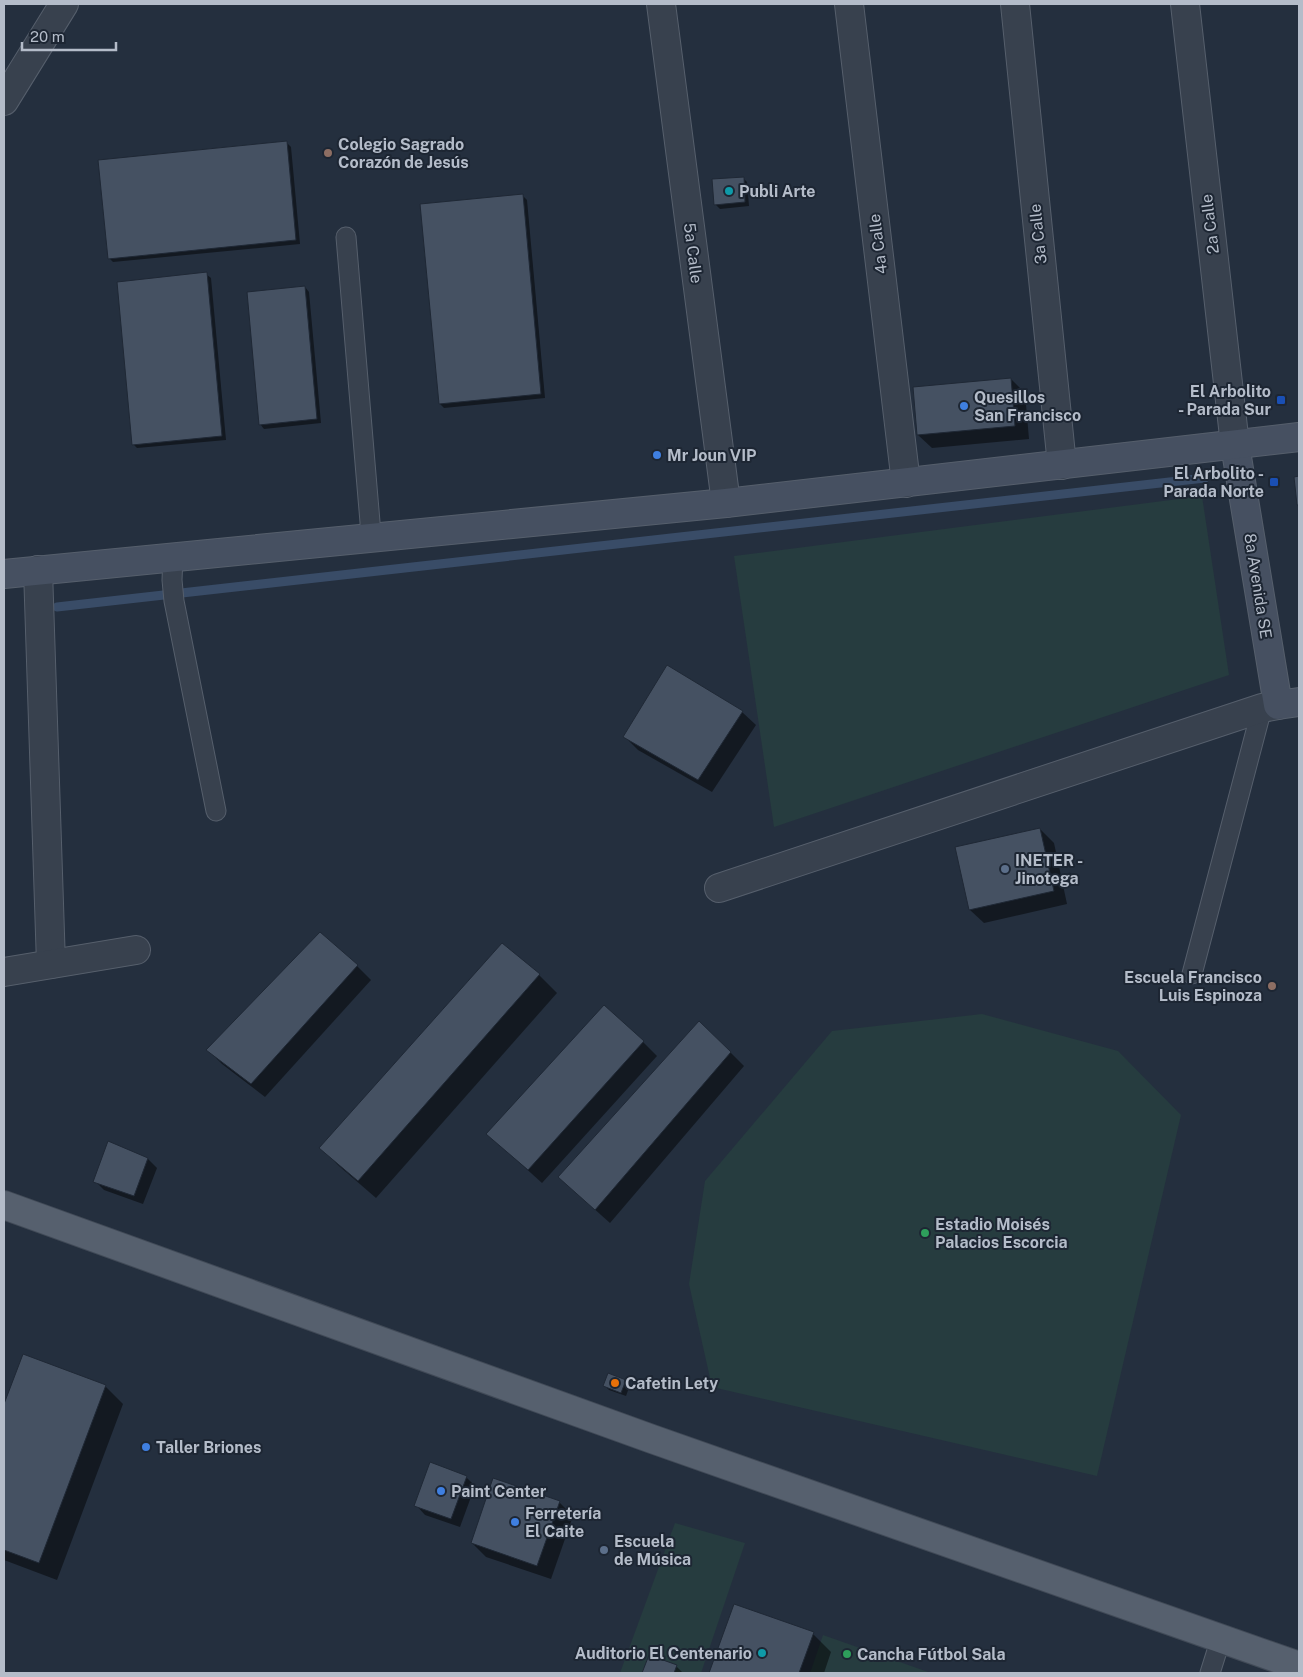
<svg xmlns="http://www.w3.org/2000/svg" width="1303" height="1677" font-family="'Public Sans',sans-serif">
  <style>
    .green { fill: #263c3f }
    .shadow { fill: #0007 }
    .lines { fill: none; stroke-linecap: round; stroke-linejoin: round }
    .stream { stroke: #394c67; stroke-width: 9 }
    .building { fill: #455162; stroke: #1f2835 }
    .lane-casing { stroke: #565f6c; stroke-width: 21 }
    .street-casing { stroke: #565f6c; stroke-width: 30 }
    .secondary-casing { stroke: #565f6c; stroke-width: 30 }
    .primary-casing { stroke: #414a57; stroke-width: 30 }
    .lane { stroke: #38414e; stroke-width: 19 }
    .street { stroke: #38414e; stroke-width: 28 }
    .secondary { stroke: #465061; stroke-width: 28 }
    .primary { stroke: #56606e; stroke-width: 28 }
    .education-dot { fill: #8d6e63; stroke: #1d2633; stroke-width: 2 }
    .culture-dot { fill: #0f9aa8; stroke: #1d2633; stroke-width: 2 }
    .transit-dot { fill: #1a4fb4; stroke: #1d2633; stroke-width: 2 }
    .shop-dot { fill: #3f7fe0; stroke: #1d2633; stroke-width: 2 }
    .service-dot { fill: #5c6f8a; stroke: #1d2633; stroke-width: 2 }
    .leisure-dot { fill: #2e9e5b; stroke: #1d2633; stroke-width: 2 }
    .food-dot { fill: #e8710a; stroke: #1d2633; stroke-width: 2 }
    .labels { text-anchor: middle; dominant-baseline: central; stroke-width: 4; stroke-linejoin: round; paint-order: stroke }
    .poi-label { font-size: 16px; font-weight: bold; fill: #b4bcc9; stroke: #1d2633; text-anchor: start }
    .street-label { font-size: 16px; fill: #b4bcc9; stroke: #1d2633 }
  </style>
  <rect width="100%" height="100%" fill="#242f3e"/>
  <g class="green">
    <polygon points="1202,496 1229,675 774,827 734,556"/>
    <polygon points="982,1014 1118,1051 1181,1115 1097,1476 712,1387 689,1284 705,1181 832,1031"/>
    <polygon points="675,1523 745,1543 701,1673 620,1673"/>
    <polygon points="823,1635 931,1673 810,1673"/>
  </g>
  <g class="shadow">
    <polygon points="287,143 291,147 300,244 113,262 109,258"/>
    <polygon points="743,178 747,182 749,206 720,209 715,204"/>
    <polygon points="523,196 527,200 545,398 444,408 440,404"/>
    <polygon points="206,274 211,278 226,440 137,448 133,444"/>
    <polygon points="305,287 309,292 321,423 264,429 260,424"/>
    <polygon points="1011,379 1025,393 1029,439 932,448 918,435"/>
    <polygon points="742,712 756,725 712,792 638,750 625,737"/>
    <polygon points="1040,829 1054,843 1067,904 984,923 970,910"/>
    <polygon points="502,945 539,975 557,993 376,1198 339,1166 321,1148"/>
    <polygon points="357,966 371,980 265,1097 222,1064 208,1050"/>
    <polygon points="643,1042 657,1056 542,1183 488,1134"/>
    <polygon points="730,1052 744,1066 610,1223 573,1190"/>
    <polygon points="109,1143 148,1159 157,1168 143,1204 104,1190 95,1181"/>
    <polygon points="23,1355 105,1386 123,1404 57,1580 4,1560 4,1407"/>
    <polygon points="609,1375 626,1381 630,1385 626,1396 609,1390 604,1385"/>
    <polygon points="466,1477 475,1486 460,1527 425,1515 416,1505"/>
    <polygon points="559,1502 573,1516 551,1579 486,1557 472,1543"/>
    <polygon points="735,1606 813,1634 831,1652 824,1673 711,1673"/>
    <polygon points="650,1656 676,1666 683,1673 644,1673"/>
  </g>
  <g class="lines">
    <polyline class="stream" points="57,607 1205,478"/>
  </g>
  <g class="building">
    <polygon points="287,141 296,240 108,259 98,160"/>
    <polygon points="744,177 745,202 714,205 712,179"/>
    <polygon points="523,194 541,394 439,404 420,204"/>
    <polygon points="207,272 222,436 132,445 117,282"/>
    <polygon points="305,286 317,419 259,425 247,292"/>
    <polygon points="1011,378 1015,426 917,435 913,387"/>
    <polygon points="1299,476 1299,505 1297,505 1294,477"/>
    <polygon points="667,665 743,711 698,780 623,737"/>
    <polygon points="1040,828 1054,891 969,910 955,847"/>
    <polygon points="320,932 358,965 251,1084 206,1050"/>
    <polygon points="502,943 540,974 358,1181 319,1148"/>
    <polygon points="604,1005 644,1041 528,1170 486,1134"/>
    <polygon points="699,1021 731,1052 595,1210 558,1177"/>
    <polygon points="108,1141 148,1158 134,1196 93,1182"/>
    <polygon points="23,1354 106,1385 39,1563 4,1550 4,1404"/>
    <polygon points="608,1373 626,1380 621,1393 603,1386"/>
    <polygon points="430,1462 467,1476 451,1519 414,1506"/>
    <polygon points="493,1478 560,1501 537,1566 471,1543"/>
    <polygon points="734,1604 814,1632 799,1673 709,1673"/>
    <polygon points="649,1655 677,1665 674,1673 642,1673"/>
  </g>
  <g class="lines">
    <defs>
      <g id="lane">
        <polyline points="346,237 370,522 370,538"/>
        <polyline points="173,557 172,580 174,601 216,811"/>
        <polyline points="1192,974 1262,708"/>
        <polyline points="1210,1673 1221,1638"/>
      </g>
      <g id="street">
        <polyline points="661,4 726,503"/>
        <polyline points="849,4 906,483"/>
        <polyline points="1015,4 1062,465"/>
        <polyline points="1185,4 1235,445"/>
        <polyline points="4,101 64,4"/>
        <polyline points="38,570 51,964"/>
        <polyline points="719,888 1262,708 1278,705"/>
        <polyline points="4,972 136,950"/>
      </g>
      <g id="secondary">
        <polyline points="1235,445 1278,705 1299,702"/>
        <polyline points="4,574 726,503 1299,437"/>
      </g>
      <polyline id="primary" points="4,1205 652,1439 1299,1666"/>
    </defs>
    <use href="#lane" class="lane-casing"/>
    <use href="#street" class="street-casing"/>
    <use href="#secondary" class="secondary-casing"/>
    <use href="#primary" class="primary-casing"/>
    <use href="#lane" class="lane"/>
    <use href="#street" class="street"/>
    <use href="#secondary" class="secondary"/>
    <use href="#primary" class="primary"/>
  </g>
  <g class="education-dot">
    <circle cx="328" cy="153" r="5"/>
    <circle cx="1272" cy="986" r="5"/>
  </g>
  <g class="culture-dot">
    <circle cx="729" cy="191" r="5"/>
    <circle cx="762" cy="1653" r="5"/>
  </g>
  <g class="transit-dot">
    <rect x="1276" y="395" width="10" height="10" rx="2.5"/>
    <rect x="1269" y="477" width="10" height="10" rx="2.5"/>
  </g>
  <g class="shop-dot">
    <circle cx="964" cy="406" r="5"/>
    <circle cx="657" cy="455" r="5"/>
    <circle cx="146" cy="1447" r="5"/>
    <circle cx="441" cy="1491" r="5"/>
    <circle cx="515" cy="1522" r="5"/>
  </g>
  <g class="service-dot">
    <circle cx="1005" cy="869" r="5"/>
    <circle cx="604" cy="1550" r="5"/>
  </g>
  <g class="leisure-dot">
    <circle cx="925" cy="1233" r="5"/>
    <circle cx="847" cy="1654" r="5"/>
  </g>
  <circle class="food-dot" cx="615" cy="1383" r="5"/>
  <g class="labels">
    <g class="poi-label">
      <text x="338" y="144">Colegio Sagrado<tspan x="338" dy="18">Corazón de Jesús</tspan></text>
      <text x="739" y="191">Publi Arte</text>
      <text x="1271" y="391" text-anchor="end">El Arbolito<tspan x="1271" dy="18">- Parada Sur</tspan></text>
      <text x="974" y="397">Quesillos<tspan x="974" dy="18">San Francisco</tspan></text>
      <text x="667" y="455">Mr Joun VIP</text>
      <text x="1264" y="473" text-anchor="end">El Arbolito -<tspan x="1264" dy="18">Parada Norte</tspan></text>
      <text x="1015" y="860">INETER -<tspan x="1015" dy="18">Jinotega</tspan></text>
      <text x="1262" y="977" text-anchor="end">Escuela Francisco<tspan x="1262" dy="18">Luis Espinoza</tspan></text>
      <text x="935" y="1224">Estadio Moisés<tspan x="935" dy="18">Palacios Escorcia</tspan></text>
      <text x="625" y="1383">Cafetin Lety</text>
      <text x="156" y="1447">Taller Briones</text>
      <text x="451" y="1491">Paint Center</text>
      <text x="525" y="1513">Ferretería<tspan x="525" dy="18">El Caite</tspan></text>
      <text x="614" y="1541">Escuela<tspan x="614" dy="18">de Música</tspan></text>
      <text x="752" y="1653" text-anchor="end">Auditorio El Centenario</text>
      <text x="857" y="1654">Cancha Fútbol Sala</text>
    </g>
    <g class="street-label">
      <text transform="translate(1210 224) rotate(-97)">2a Calle</text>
      <text transform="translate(1038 234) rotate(-96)">3a Calle</text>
      <text transform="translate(878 244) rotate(-97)">4a Calle</text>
      <text transform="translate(693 253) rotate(83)">5a Calle</text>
      <text transform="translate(1258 586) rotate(81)">8a Avenida SE</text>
    </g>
  </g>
  <rect width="1303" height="1677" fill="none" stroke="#b4bcc9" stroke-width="10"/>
  <path d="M22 42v8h94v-8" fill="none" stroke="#b4bcc9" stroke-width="2.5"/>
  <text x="30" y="42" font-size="15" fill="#b4bcc9" stroke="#1d2633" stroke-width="4" paint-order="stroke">20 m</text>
</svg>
